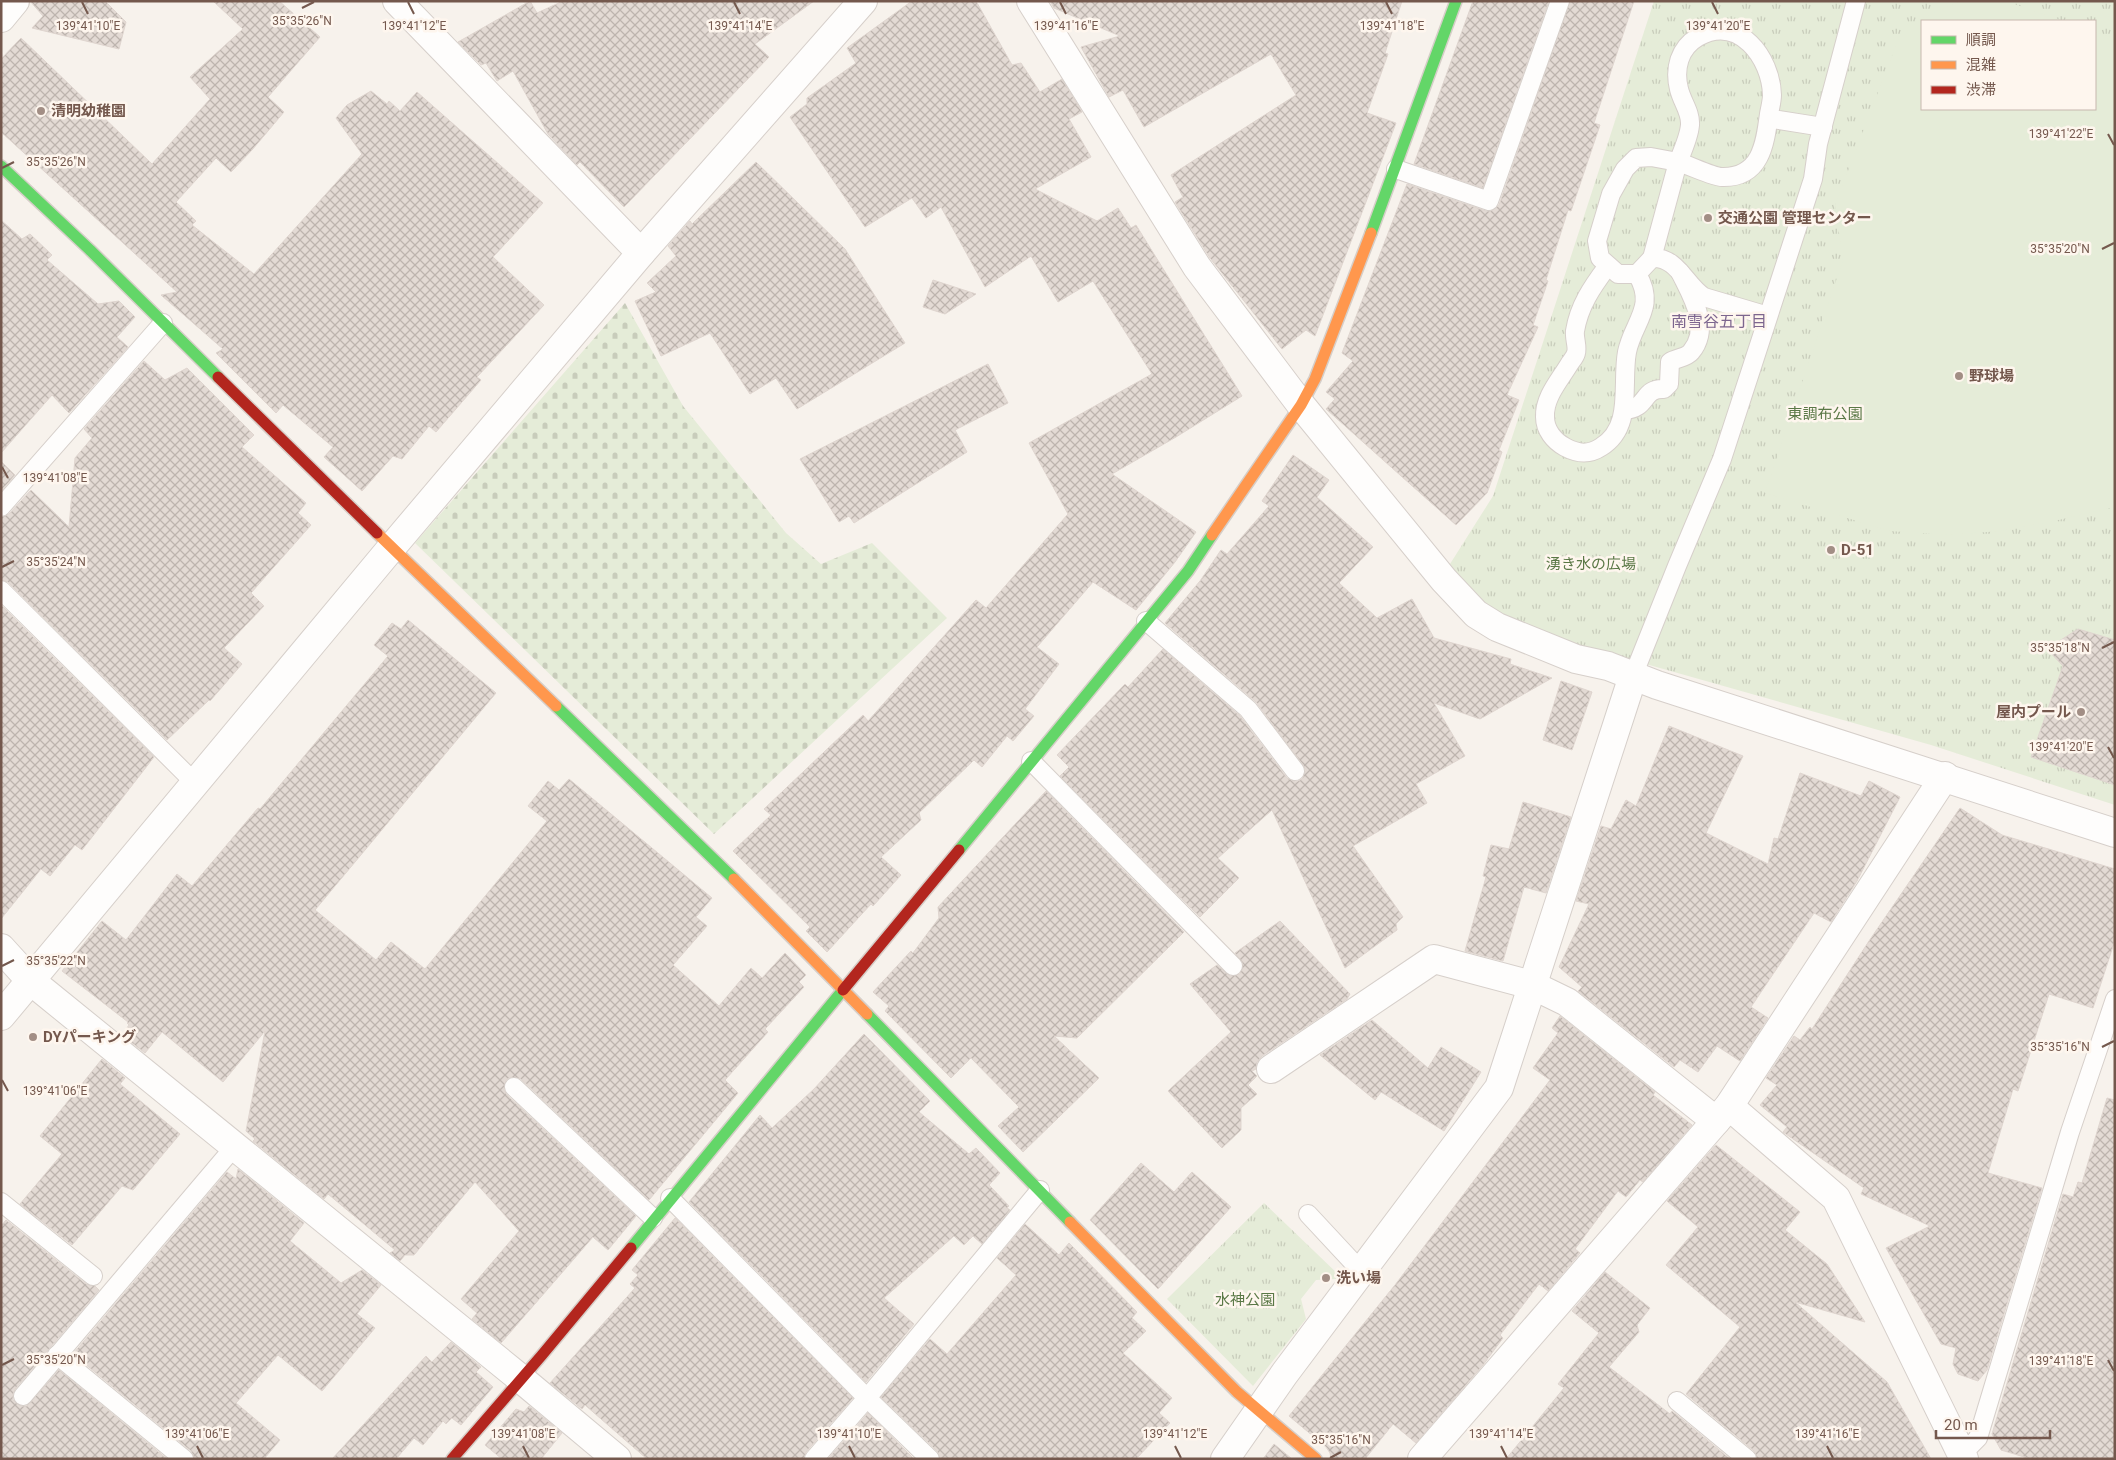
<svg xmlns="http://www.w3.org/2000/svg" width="2116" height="1460" font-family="Roboto,'Noto Sans JP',sans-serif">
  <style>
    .cemetery { fill: url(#cemetery-stones) }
    .park { fill: url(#park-tufts); fill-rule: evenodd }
    .pitch { fill: #e5ecd8 }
    .building { fill: url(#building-cross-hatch); stroke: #dfd5cf }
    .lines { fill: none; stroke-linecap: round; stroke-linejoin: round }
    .lane-casing { stroke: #d6cfca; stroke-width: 20 }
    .street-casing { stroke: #d6cfca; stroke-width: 30 }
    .fast-casing { stroke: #d6cec8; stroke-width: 14 }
    .slow-casing { stroke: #d6cec8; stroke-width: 14 }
    .jam-casing { stroke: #d6cec8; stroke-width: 14 }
    .lane { stroke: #fefdfc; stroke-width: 18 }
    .street { stroke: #fefdfc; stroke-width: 28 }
    .fast { stroke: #63d668; stroke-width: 11 }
    .slow { stroke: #ff974d; stroke-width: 11 }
    .jam { stroke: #b3261e; stroke-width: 11 }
    .ticks { fill: none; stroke: #74584d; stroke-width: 2 }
    .poi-dot { fill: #a28e85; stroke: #fef6ee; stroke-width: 2 }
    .labels { text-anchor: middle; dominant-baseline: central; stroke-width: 5; stroke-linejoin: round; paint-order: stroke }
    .poi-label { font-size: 15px; font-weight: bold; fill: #74584d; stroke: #fef6ee; text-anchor: start }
    .park-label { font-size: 15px; fill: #5a7846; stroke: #fef6ee }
    .neighbourhood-label { font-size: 16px; fill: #7d668f; stroke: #fef6ee }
    .ticks-label { font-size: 12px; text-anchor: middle; fill: #74584d; stroke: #fef6ee; stroke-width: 5; stroke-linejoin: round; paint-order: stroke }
  </style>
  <defs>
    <pattern id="cemetery-stones" width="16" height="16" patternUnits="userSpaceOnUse" patternTransform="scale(1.25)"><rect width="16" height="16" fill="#e5ecd8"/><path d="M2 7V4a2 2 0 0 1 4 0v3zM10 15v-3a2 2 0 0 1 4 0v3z" fill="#c8ccbb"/></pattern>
    <pattern id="park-tufts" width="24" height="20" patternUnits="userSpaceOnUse" patternTransform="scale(1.25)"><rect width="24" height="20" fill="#e5ecd8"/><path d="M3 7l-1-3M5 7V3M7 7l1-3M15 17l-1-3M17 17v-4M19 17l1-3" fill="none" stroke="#c8ccbb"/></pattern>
    <pattern id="building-cross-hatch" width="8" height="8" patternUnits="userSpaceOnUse" patternTransform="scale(1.25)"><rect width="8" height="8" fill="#e3dad4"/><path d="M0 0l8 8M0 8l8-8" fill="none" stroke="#bdb4ae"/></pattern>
  </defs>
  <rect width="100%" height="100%" fill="#f7f2ec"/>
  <polygon class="cemetery" points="625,303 683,406 786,533 821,564 872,543 947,618 714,834 415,543"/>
  <g class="park">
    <path d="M1654,1H2115V805L1931,745L1505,624L1472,595L1450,564L1493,496ZM1922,21H2095V109H1922Z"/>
    <polygon points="1264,1203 1340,1276 1336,1279 1316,1280 1301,1299 1306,1319 1253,1386 1167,1299"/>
  </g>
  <polygon class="pitch" points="1960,1 2005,1 2064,21 1922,21 1922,109 2095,109 2095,32 2115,38 2115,507 2054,521 2001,531 1946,535 1890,531 1765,493 1843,260 1835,205 1903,27"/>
  <g class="building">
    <polygon points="30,1 105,1 126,22 119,49 32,28 43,16"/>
    <polygon points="213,1 279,1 320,37 268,97 284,112 252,150 231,172 216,158 176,202 196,221 192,225 254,274 362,154 336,118 347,105 371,91 387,104 389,101 400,111 417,92 543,203 493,257 544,305 477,377 481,380 436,432 429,426 402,459 393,456 362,491 324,457 333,447 283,405 276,413 216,353 223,349 161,295 177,292 1,132 1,59 21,38 152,164 210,99 190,77 243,29"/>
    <polygon points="530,1 537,13 563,1 814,1 755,44 769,57 624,207 580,162 577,165 548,134 513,71 497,81 486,63 481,65 458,42"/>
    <polygon points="912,1 976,1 1012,65 1021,63 1040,92 1062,79 1082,112 1069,119 1091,157 1035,189 1097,221 1118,208 1131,228 1136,225 1242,396 1176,437 1112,474 1196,532 1175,562 1136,610 1093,582 1037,647 1059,664 1025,709 1034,716 1013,741 1007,736 982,767 974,760 919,813 921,820 881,857 901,875 873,906 871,904 827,952 806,931 810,927 733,851 771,815 764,809 863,715 868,721 976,600 986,608 1068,514 1029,443 1152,374 1093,281 1058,302 1031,256 985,287 941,207 926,218 912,198 865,227 790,117 807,104 807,98 856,63 847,48"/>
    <polygon points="1050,1 1402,1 1385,53 1388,54 1367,113 1396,123 1315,336 1306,330 1282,349 1210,258 1175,202 1183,197 1171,175 1296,95 1271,54 1144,127 1123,90 1109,97 1081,47 1120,36 1054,8"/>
    <polygon points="1473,1 1549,1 1483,188 1414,164"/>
    <polygon points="1570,1 1634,1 1594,123 1600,125 1571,211 1568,210 1546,280 1548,281 1533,325 1538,327 1507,395 1519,400 1499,450 1502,452 1487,493 1456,525 1326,409 1335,399 1326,392 1353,361 1342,353 1407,184 1486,211 1491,211 1499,205"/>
    <polygon points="756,162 845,249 905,343 797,409 776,378 750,394 710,333 661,356 635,301 656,292 647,283 676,256 668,246 690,221 692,224"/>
    <polygon points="1,220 22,239 30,234 52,255 47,260 98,304 119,301 135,317 117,337 128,347 69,413 52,395 1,453"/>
    <polygon points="933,280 976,294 945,314 923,307"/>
    <polygon points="144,361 165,380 187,368 254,435 242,447 306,503 298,513 311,525 251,593 264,606 224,648 242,664 210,701 209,700 167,740 8,582 1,580 1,517 9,514 31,490 69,527 75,458 92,438 84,429"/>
    <polygon points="988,364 1008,403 955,430 967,452 854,523 849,516 839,522 800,459"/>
    <polygon points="1293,455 1329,480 1317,497 1373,547 1339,583 1377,618 1412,599 1434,638 1511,659 1510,664 1552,678 1480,719 1434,703 1465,756 1416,784 1427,803 1353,846 1403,917 1396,924 1397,930 1345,968 1272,810 1218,858 1239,878 1200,917 1060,776 1069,767 1057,755 1125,684 1128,687 1163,649 1240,716 1287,778 1296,782 1302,779 1306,770 1303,765 1256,702 1165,623 1200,581 1221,550 1227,554 1269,506 1262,501"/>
    <polygon points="1,461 15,475 1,491"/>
    <polygon points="1,605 154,757 82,850 75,845 50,876 41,869 1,919"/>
    <polygon points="408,620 496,693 315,910 376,960 391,942 425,969 547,821 528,806 548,781 559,790 569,779 712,898 696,917 707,926 673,965 719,1006 751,968 762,978 785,953 806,975 799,982 804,987 765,1029 768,1032 725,1080 738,1093 649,1200 521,1079 511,1077 506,1080 504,1090 507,1095 636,1216 608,1250 593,1237 501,1343 472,1319 477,1313 461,1299 519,1231 475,1182 414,1255 405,1255 400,1261 390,1253 395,1250 328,1194 324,1199 253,1141 255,1139 246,1131 265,1031 223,1082 162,1032 145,1053 122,1035 129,1025 127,1023 128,1022 62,971 102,921 126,940 177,874 192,886 258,808 260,809 388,656 374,645 392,623 401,629"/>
    <polygon points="2078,629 2115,640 2115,785 2031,757 2063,666 2047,649"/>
    <polygon points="1561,681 1592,692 1572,750 1543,740"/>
    <polygon points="1669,726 1743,756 1706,833 1768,864 1774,838 1778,839 1800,773 1861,796 1869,781 1900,797 1857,881 1831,922 1814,913 1751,1007 1768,1018 1740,1061 1717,1046 1698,1072 1680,1060 1674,1067 1578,991 1582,987 1559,967 1589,904 1576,901 1601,826 1611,829 1626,800 1636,806"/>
    <polygon points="1046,791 1184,932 1077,1038 1054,1036 1099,1078 1023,1152 998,1126 1019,1107 971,1058 951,1078 885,1011 889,1006 873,992 911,951 913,953 939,918 938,907"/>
    <polygon points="1523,802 1571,817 1546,893 1524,887 1503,961 1465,951 1486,877 1483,876 1491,845 1509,849"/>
    <polygon points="1960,808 2002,835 2115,869 2115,940 2093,1008 2049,994 2018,1091 2013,1089 1988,1173 2042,1188 1987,1370 1978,1381 1958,1374 1953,1364 1956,1348 1941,1344 1886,1248 1930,1226 1861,1194 1864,1188 1783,1132 1787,1127 1760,1105 1777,1085 1766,1078 1794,1036 1800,1040 1810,1027 1812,1029 1869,941"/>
    <polygon points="1280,921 1350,994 1347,999 1262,1056 1257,1062 1256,1069 1252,1071 1257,1076 1248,1085 1257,1094 1241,1108 1241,1130 1222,1148 1168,1091 1231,1032 1190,984 1217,965 1230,976 1240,974 1243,964 1235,953"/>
    <polygon points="1560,1016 1655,1092 1653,1095 1692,1125 1643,1182 1640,1180 1626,1197 1618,1191 1575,1249 1580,1253 1548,1291 1539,1284 1500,1335 1503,1338 1483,1365 1416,1443 1393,1424 1365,1459 1331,1459 1330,1453 1326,1447 1289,1416 1395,1285 1550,1080 1533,1068 1558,1033 1552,1028"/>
    <polygon points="1372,1020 1428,1068 1441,1047 1481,1072 1444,1131 1381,1092 1375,1100 1320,1055"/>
    <polygon points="864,1034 930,1101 919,1112 969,1154 976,1148 1000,1173 989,1185 1009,1206 1007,1208 1010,1210 982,1244 973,1236 964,1245 954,1236 884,1298 914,1324 866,1382 689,1202 760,1115 772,1128 814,1089"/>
    <polygon points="102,1059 125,1078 120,1084 180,1134 133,1190 122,1186 72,1245 20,1204 62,1154 40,1136"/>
    <polygon points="2107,1098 2115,1100 2115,1459 2031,1459 2001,1450 1992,1434 2063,1194 2073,1197 2078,1182 2082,1183"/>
    <polygon points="1716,1145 1800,1212 1785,1230 1827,1264 1865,1322 1795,1302 1887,1382 1931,1459 1757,1459 1754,1451 1686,1394 1740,1327 1666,1265 1698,1227 1667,1201"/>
    <polygon points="1141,1163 1174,1192 1192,1172 1231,1207 1158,1289 1090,1220"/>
    <polygon points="238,1169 304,1223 290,1241 341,1283 362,1270 381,1285 357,1314 375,1328 322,1391 278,1355 236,1403 280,1440 264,1459 194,1459 191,1451 73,1354 227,1172 236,1179"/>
    <polygon points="675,1218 853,1398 806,1452 804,1459 647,1459 585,1405 582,1409 550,1383 635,1288 630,1284 638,1275 632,1270"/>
    <polygon points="6,1220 86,1284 95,1286 99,1290 15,1389 13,1395 13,1400 21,1406 27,1406 59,1370 167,1459 1,1459 1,1226"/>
    <polygon points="1025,1224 1059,1255 1069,1243 1137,1312 1132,1318 1146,1331 1123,1353 1172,1398 1159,1413 1170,1423 1136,1459 940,1459 937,1451 881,1397 930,1339 947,1354 1016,1275 997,1258"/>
    <polygon points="1605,1272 1650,1308 1637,1325 1639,1332 1609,1367 1670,1414 1672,1411 1730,1459 1506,1459 1564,1388 1558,1384 1599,1333 1572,1311"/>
    <polygon points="451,1342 481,1367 476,1372 493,1387 461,1425 452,1418 446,1424 443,1421 423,1445 414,1438 396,1459 332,1459 426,1356 432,1362"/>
    <polygon points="529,1406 562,1433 541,1459 502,1459 485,1445 516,1409 524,1412"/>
    <polygon points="868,1413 914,1459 828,1459"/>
    <polygon points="1274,1444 1292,1459 1263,1459"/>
  </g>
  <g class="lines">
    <defs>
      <g id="lane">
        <path d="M1769,114C1770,108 1772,101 1772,95C1771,58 1739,14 1698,37C1679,48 1674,69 1679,89C1682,102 1691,112 1690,125C1689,137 1683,150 1678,162C1689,165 1713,177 1722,177C1761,178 1765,144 1769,114L1773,119L1823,127"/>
        <polygon points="1651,157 1678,162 1652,258 1637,274 1618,274 1600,258 1597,241 1611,194 1625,169 1636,158"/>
        <polyline points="1396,169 1489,201 1560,1"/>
        <path d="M1652,258C1677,256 1686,286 1704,297L1768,316"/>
        <path d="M1607,267C1592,287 1579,306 1575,331C1574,338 1578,347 1576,353C1575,357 1572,360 1570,363C1560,380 1544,397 1545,417C1545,430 1554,441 1565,447C1578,454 1589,455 1601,447C1634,427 1621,384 1627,352C1633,322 1657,307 1637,274"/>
        <path d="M1624,410C1649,409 1641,388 1664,389L1669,384L1670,362C1676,358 1686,358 1691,352C1712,327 1691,295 1680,272"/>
        <polyline points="1,507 163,323"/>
        <polyline points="1,590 195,783"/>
        <polyline points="1146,621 1248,709 1295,771"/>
        <polyline points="1633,676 1677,566 1722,459 1813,179 1818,144 1856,1"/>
        <polyline points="1031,761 1233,966"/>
        <polyline points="514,1087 653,1218"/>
        <polyline points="670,1198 867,1398 814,1459"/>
        <polyline points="1,1202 93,1276"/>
        <polyline points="1308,1214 1361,1271"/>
        <polyline points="57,1355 184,1459"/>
        <polyline points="23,1396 235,1146"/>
        <polyline points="1677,1401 1747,1459"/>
        <polyline points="1962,1454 1978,1438 2070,1132 2115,999"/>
        <polyline points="930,1459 867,1398 1040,1190"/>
      </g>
      <g id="street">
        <polyline points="397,1 641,253"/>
        <polyline points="1031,1 1197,267 1301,405 1444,580 1476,614 1497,627 1576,659 1608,666 1657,685 2115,833"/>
        <polyline points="1,18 15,1"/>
        <polyline points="1,948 31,981 520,1378 617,1459"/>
        <polyline points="1,1016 392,547 641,253 863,1"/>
        <polyline points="1271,1069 1434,959 1532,985 1567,1002 1716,1121"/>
        <polyline points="1729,1106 1836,1198 1964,1459"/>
        <polyline points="1225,1459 1285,1373 1499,1088 1633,676"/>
        <polyline points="1422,1459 1729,1106 1945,776"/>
      </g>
      <g id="fast">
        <polyline points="1,166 90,250 218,377"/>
        <polyline points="1371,233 1456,1"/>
        <polyline points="556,706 734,879"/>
        <polyline points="959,850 1188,571 1212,535"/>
        <polyline points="867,1014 1070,1222"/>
        <polyline points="631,1248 843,990"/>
      </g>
      <g id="slow">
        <polyline points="377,533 556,706"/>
        <polyline points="1212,535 1301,405 1315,379 1371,233"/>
        <polyline points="734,879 867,1014"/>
        <polyline points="1070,1222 1237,1392 1316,1459"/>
      </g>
      <g id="jam">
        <polyline points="218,377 377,533"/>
        <polyline points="843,990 959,850"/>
        <polyline points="452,1459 542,1355 631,1248"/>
      </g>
    </defs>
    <use href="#lane" class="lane-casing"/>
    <use href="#street" class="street-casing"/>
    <use href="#fast" class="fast-casing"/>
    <use href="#slow" class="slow-casing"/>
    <use href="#jam" class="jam-casing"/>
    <use href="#lane" class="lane"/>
    <use href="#street" class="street"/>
    <use href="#fast" class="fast"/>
    <use href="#slow" class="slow"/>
    <use href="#jam" class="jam"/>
  </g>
  <path class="ticks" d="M82,2L88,14M408,2L414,14M734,2L740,14M1060,2L1066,14M1386,2L1392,14M1712,2L1718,14M302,8L314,2M2108,134L2114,145M2,168L14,162M2102,249L2114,243M2,467L8,478M2,567L14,561M2102,648L2114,642M2108,747L2114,758M2,966L14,960M2102,1047L2114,1041M2,1080L8,1091M2108,1360L2114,1371M2,1365L14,1359M197,1446L203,1458M523,1446L529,1458M849,1446L855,1458M1175,1446L1181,1458M1501,1446L1507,1458M1827,1446L1833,1458M1330,1458L1341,1452"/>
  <g class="poi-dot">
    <circle cx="41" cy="111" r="5"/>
    <circle cx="1708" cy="218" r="5"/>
    <circle cx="1959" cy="376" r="5"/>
    <circle cx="1831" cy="550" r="5"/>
    <circle cx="2081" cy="712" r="5"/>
    <circle cx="33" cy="1037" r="5"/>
    <circle cx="1326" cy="1278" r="5"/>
  </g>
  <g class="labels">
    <g class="poi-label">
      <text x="51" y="111">清明幼稚園</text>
      <text x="1718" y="218">交通公園 管理センター</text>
      <text x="1969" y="376">野球場</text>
      <text x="1841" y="550">D-51</text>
      <text x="2071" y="712" text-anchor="end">屋内プール</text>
      <text x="43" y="1037">DYパーキング</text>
      <text x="1336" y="1278">洗い場</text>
    </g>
    <g class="park-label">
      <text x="1825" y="414">東調布公園</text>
      <text x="1591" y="564">湧き水の広場</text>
      <text x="1245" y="1300">水神公園</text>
    </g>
    <g class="neighbourhood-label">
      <text x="1719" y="321">南雪谷五丁目</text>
    </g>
  </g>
  <g class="ticks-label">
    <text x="302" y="25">35°35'26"N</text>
    <text x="88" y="30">139°41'10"E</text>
    <text x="414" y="30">139°41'12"E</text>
    <text x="740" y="30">139°41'14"E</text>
    <text x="1066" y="30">139°41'16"E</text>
    <text x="1392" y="30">139°41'18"E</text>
    <text x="1718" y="30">139°41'20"E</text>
    <text x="2061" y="138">139°41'22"E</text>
    <text x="56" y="166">35°35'26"N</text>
    <text x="2060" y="253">35°35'20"N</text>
    <text x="55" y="482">139°41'08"E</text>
    <text x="56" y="566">35°35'24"N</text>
    <text x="2060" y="652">35°35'18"N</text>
    <text x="2061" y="751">139°41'20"E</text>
    <text x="56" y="965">35°35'22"N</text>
    <text x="2060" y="1051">35°35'16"N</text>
    <text x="55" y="1095">139°41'06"E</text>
    <text x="56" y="1364">35°35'20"N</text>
    <text x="2061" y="1365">139°41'18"E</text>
    <text x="197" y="1438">139°41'06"E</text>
    <text x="523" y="1438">139°41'08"E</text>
    <text x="849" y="1438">139°41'10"E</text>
    <text x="1175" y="1438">139°41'12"E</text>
    <text x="1501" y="1438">139°41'14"E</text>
    <text x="1827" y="1438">139°41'16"E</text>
    <text x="1341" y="1444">35°35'16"N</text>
  </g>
  <rect width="2116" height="1460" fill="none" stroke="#74584d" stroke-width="5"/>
  <rect x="1921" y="20" width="175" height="90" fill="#fef6ee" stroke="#c7b7ae"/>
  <rect x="1931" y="36" width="25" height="8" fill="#63d668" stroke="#c7b7ae"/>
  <text x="1966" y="45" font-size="15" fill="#74584d">順調</text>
  <rect x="1931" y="61" width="25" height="8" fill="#ff974d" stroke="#c7b7ae"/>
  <text x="1966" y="70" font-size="15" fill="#74584d">混雑</text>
  <rect x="1931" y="86" width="25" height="8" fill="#b3261e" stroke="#c7b7ae"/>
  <text x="1966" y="95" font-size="15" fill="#74584d">渋滞</text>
  <path d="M1936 1430v8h114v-8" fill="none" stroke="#74584d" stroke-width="2.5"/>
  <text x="1944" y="1430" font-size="15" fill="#74584d" stroke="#fef6ee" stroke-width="4" paint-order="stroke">20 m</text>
</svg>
